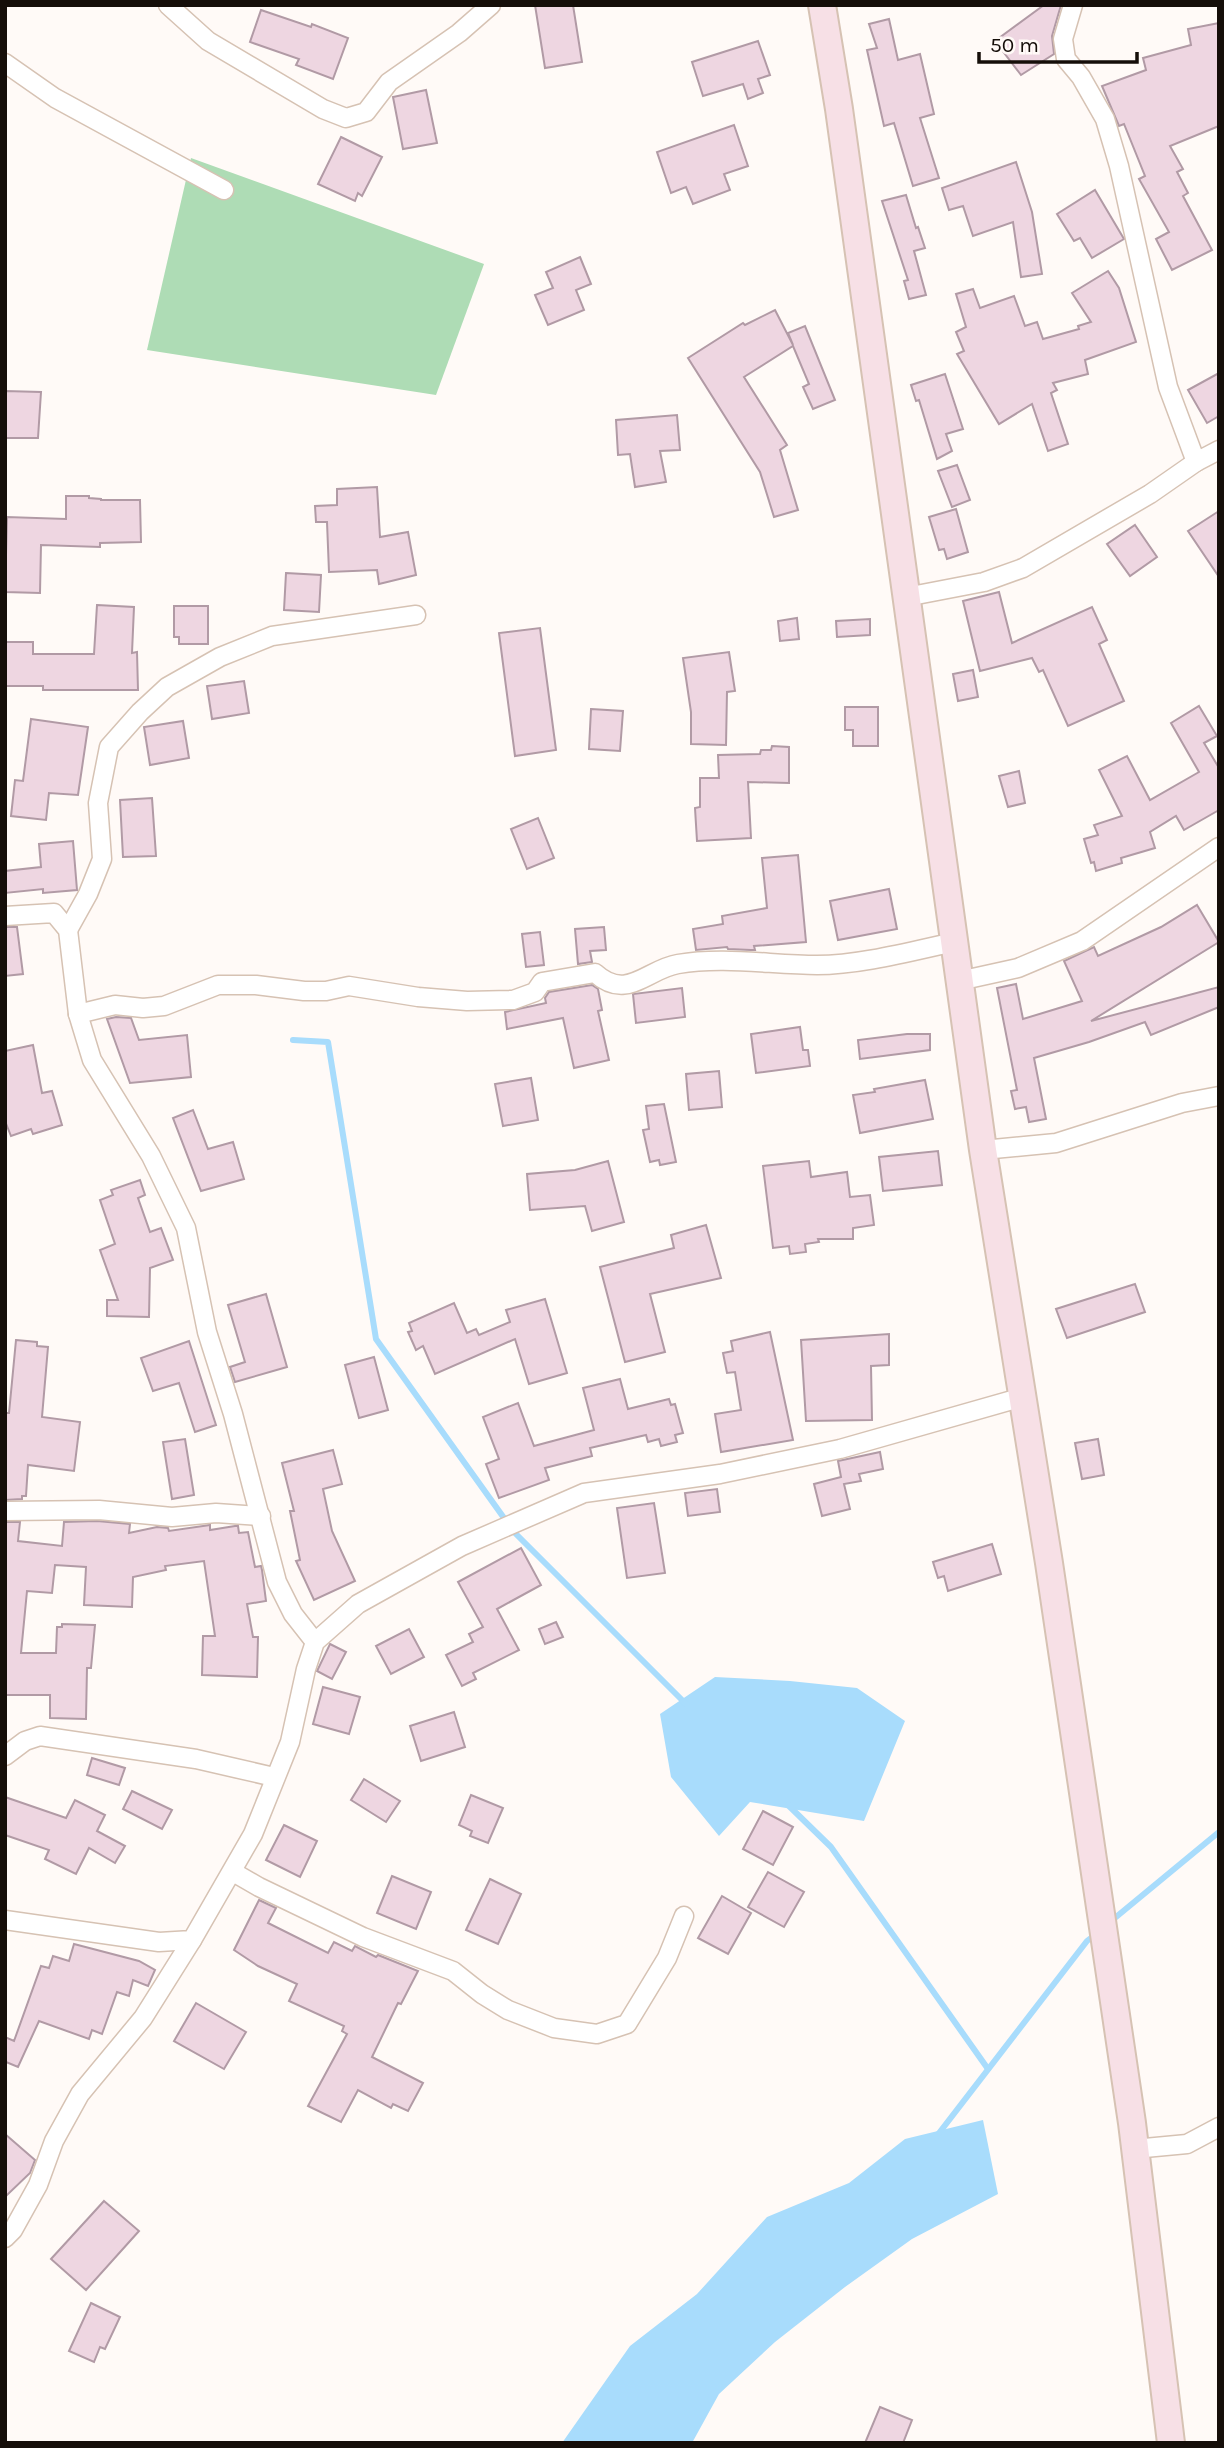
<svg xmlns="http://www.w3.org/2000/svg" width="1224" height="2448" font-family="Karla,sans-serif">
  <style>
    .green { fill: #aedcb5 }
    .water { fill: #a8dcfc }
    .lines { fill: none; stroke-linecap: round; stroke-linejoin: round }
    .stream { stroke: #a8dcfc; stroke-width: 6 }
    .building { fill: #eed6e1; stroke: #b19aa5; stroke-width: 2 }
    .minor-casing { stroke: #d6c2b3; stroke-width: 21 }
    .secondary-casing { stroke: #d6c2b3; stroke-width: 30 }
    .minor { stroke: #fff; stroke-width: 18 }
    .secondary { stroke: #f7e0e6; stroke-width: 26 }
  </style>
  <rect width="100%" height="100%" fill="#fffaf7"/>
  <polygon class="green" points="191,158 484,264 436,395 147,350"/>
  <g class="water">
    <polygon points="715,1677 790,1681 857,1688 905,1721 864,1821 750,1802 719,1836 671,1777 660,1714"/>
    <polygon points="983,2120 998,2194 912,2239 845,2287 775,2342 719,2394 692,2443 562,2443 630,2346 697,2294 767,2217 849,2183 905,2139"/>
  </g>
  <g class="lines">
    <g class="stream">
      <polyline points="293,1040 328,1042 376,1339 514,1532 686,1704"/>
      <polyline points="788,1805 831,1847 988,2069"/>
      <polyline points="1110,1922 1219,1832"/>
      <polyline points="936,2137 1087,1941 1096,1934"/>
    </g>
  </g>
  <g class="building">
    <polygon points="535,5 573,5 582,62 545,68"/>
    <polygon points="1044,5 1061,5 1052,36 1054,54 1021,75 995,41"/>
    <polygon points="261,10 311,27 312,24 348,38 333,79 296,65 299,59 250,42"/>
    <polygon points="889,19 898,60 920,54 934,114 920,118 939,178 913,186 894,123 884,126 867,50 877,48 869,24"/>
    <polygon points="1219,23 1219,126 1170,146 1183,169 1177,172 1188,193 1183,196 1212,250 1172,270 1156,239 1169,232 1139,179 1145,176 1124,124 1119,126 1102,86 1146,70 1143,58 1191,45 1188,29"/>
    <polygon points="758,41 770,75 758,79 763,93 748,99 743,84 703,96 692,62"/>
    <polygon points="426,90 437,143 403,149 393,97"/>
    <polygon points="734,125 748,166 724,174 730,190 693,204 686,187 671,193 657,152"/>
    <polygon points="341,137 382,157 362,196 358,193 355,201 318,184"/>
    <polygon points="1016,162 1032,212 1042,274 1021,277 1013,222 973,236 963,206 949,210 942,188"/>
    <polygon points="1095,190 1124,239 1092,258 1080,238 1074,241 1057,214"/>
    <polygon points="906,195 916,228 918,227 925,248 914,251 926,295 909,299 904,281 908,280 882,201"/>
    <polygon points="580,257 591,284 576,290 584,310 548,325 535,295 553,288 546,272"/>
    <polygon points="1108,271 1119,288 1136,342 1085,360 1088,374 1053,383 1057,390 1051,393 1068,444 1048,451 1032,404 999,424 957,354 964,351 956,332 966,327 956,294 973,289 980,308 1014,296 1025,326 1037,322 1043,339 1079,329 1078,326 1091,322 1072,293"/>
    <polygon points="775,310 793,345 788,333 805,326 835,400 813,409 803,387 809,384 793,346 744,377 787,445 780,450 798,510 774,517 760,472 688,358 743,323 745,325"/>
    <polygon points="1219,373 1219,416 1207,423 1188,390"/>
    <polygon points="945,374 963,429 946,434 952,451 937,459 919,400 916,401 911,385"/>
    <polygon points="5,391 41,392 38,438 5,438"/>
    <polygon points="677,415 680,450 660,451 666,482 635,487 630,454 618,455 616,420"/>
    <polygon points="957,465 970,500 952,507 938,471"/>
    <polygon points="377,487 380,537 408,532 416,575 379,584 377,570 329,572 327,522 316,522 315,506 337,505 337,489"/>
    <polygon points="66,496 89,496 89,498 101,499 101,500 140,500 141,542 100,543 100,547 41,545 40,593 5,592 7,517 66,519"/>
    <polygon points="956,509 968,552 947,559 944,549 939,550 929,517"/>
    <polygon points="1219,511 1219,577 1188,531"/>
    <polygon points="1135,525 1157,557 1130,576 1107,544"/>
    <polygon points="286,573 321,575 319,612 284,610"/>
    <polygon points="999,592 1012,643 1092,607 1107,640 1099,644 1124,701 1068,726 1043,670 1039,672 1032,658 980,671 963,601"/>
    <polygon points="97,605 134,607 132,653 137,652 138,690 43,690 43,686 5,686 5,642 33,642 33,654 94,654"/>
    <polygon points="174,606 208,606 208,644 179,644 179,637 174,637"/>
    <polygon points="797,618 799,639 780,641 778,621"/>
    <polygon points="870,619 870,635 837,637 836,621"/>
    <polygon points="540,628 556,750 515,756 499,633"/>
    <polygon points="729,652 735,691 727,692 726,745 691,744 691,712 683,658"/>
    <polygon points="973,670 978,697 958,701 953,674"/>
    <polygon points="244,681 249,713 212,719 207,686"/>
    <polygon points="1199,706 1217,736 1204,743 1219,768 1219,810 1184,830 1176,816 1150,832 1155,848 1121,858 1122,863 1096,871 1094,862 1091,863 1084,839 1098,835 1094,825 1122,816 1099,770 1127,756 1150,800 1199,772 1171,723"/>
    <polygon points="845,707 878,707 878,746 853,746 853,730 845,730"/>
    <polygon points="591,709 623,711 620,751 589,749"/>
    <polygon points="31,719 88,727 78,795 49,793 46,820 11,816 15,780 23,781"/>
    <polygon points="183,721 189,758 150,765 144,727"/>
    <polygon points="772,746 789,747 789,783 748,782 751,838 697,841 695,808 700,807 700,778 719,778 718,755 760,754 761,750 771,750"/>
    <polygon points="1019,771 1025,803 1008,807 999,776"/>
    <polygon points="152,798 156,856 123,857 120,800"/>
    <polygon points="538,818 554,858 527,869 511,829"/>
    <polygon points="73,841 77,890 43,893 43,889 5,893 5,871 41,867 39,844"/>
    <polygon points="798,855 806,942 754,946 755,950 751,950 728,949 727,947 696,950 693,929 723,924 722,916 767,908 762,858"/>
    <polygon points="889,889 897,929 838,940 830,901"/>
    <polygon points="1197,905 1219,942 1091,1021 1219,987 1219,1007 1151,1035 1145,1022 1089,1042 1034,1058 1046,1119 1029,1122 1026,1107 1015,1109 1011,1091 1017,1090 997,988 1016,984 1023,1019 1082,1001 1064,961 1094,947 1098,956 1161,927"/>
    <polygon points="5,927 17,927 23,974 5,976"/>
    <polygon points="604,927 606,950 590,951 592,962 578,964 575,929"/>
    <polygon points="540,932 544,965 526,967 522,934"/>
    <polygon points="592,985 598,989 602,1010 598,1011 609,1060 574,1068 563,1018 507,1029 505,1012 546,1003 545,998 549,992"/>
    <polygon points="682,988 685,1017 636,1023 633,994"/>
    <polygon points="116,1017 131,1018 139,1040 187,1035 191,1077 130,1083 107,1019"/>
    <polygon points="800,1027 803,1050 808,1050 810,1066 756,1073 751,1034"/>
    <polygon points="907,1034 930,1034 930,1050 860,1059 858,1040"/>
    <polygon points="33,1045 42,1093 52,1091 62,1125 33,1134 31,1129 11,1136 5,1121 5,1051"/>
    <polygon points="719,1071 722,1107 689,1110 686,1074"/>
    <polygon points="531,1078 538,1120 503,1126 495,1084"/>
    <polygon points="925,1080 933,1119 860,1133 853,1095 875,1092 874,1089"/>
    <polygon points="664,1104 676,1162 660,1165 659,1160 650,1162 643,1130 649,1129 646,1106"/>
    <polygon points="193,1110 208,1149 233,1142 244,1179 201,1191 173,1118"/>
    <polygon points="938,1151 942,1185 883,1191 879,1157"/>
    <polygon points="608,1161 624,1222 592,1231 585,1206 530,1210 527,1174 575,1170"/>
    <polygon points="809,1161 811,1177 847,1172 850,1197 870,1195 874,1225 853,1228 853,1239 818,1239 819,1242 805,1244 806,1252 790,1254 789,1246 773,1248 763,1166"/>
    <polygon points="140,1180 145,1195 138,1198 150,1232 161,1228 173,1260 150,1268 149,1317 107,1316 107,1300 118,1300 100,1250 115,1244 100,1200 113,1195 111,1190"/>
    <polygon points="706,1225 721,1278 650,1294 665,1352 625,1362 600,1267 674,1248 671,1235"/>
    <polygon points="1135,1284 1145,1312 1067,1338 1056,1309"/>
    <polygon points="266,1294 287,1367 235,1382 230,1367 245,1362 228,1305"/>
    <polygon points="545,1299 567,1373 529,1384 515,1339 435,1374 423,1346 416,1350 408,1332 412,1331 409,1323 454,1303 467,1333 476,1329 479,1335 510,1322 506,1310"/>
    <polygon points="770,1332 793,1440 721,1452 715,1414 741,1410 735,1372 727,1373 723,1353 733,1351 731,1341"/>
    <polygon points="889,1334 889,1365 871,1366 872,1420 806,1421 801,1340"/>
    <polygon points="16,1340 37,1342 37,1346 48,1347 42,1417 80,1422 74,1471 28,1465 26,1496 22,1496 22,1499 5,1500 5,1413 9,1413"/>
    <polygon points="189,1341 216,1425 195,1432 179,1383 153,1391 141,1358"/>
    <polygon points="374,1357 388,1410 359,1418 345,1365"/>
    <polygon points="620,1379 628,1409 669,1399 671,1405 675,1404 683,1433 675,1435 677,1442 661,1446 659,1439 648,1442 646,1435 590,1448 592,1456 545,1468 549,1480 499,1498 486,1464 499,1459 483,1417 518,1403 534,1446 594,1430 583,1388"/>
    <polygon points="185,1439 194,1495 172,1499 163,1442"/>
    <polygon points="1098,1439 1104,1475 1082,1479 1075,1443"/>
    <polygon points="333,1450 342,1484 323,1489 332,1531 355,1581 314,1600 296,1561 300,1560 290,1511 294,1511 282,1463"/>
    <polygon points="880,1452 883,1469 859,1474 861,1481 844,1484 850,1509 822,1516 814,1484 841,1477 838,1461"/>
    <polygon points="717,1489 720,1512 688,1516 685,1493"/>
    <polygon points="654,1503 665,1573 627,1578 617,1508"/>
    <polygon points="97,1521 130,1524 129,1533 157,1527 168,1528 169,1531 210,1525 210,1530 235,1526 238,1526 239,1533 248,1532 255,1567 261,1566 262,1570 266,1601 247,1604 253,1637 258,1637 257,1677 202,1675 203,1636 215,1636 204,1561 165,1566 166,1570 133,1577 132,1607 84,1605 86,1567 55,1565 52,1593 27,1591 21,1653 56,1653 57,1627 62,1627 62,1624 95,1625 91,1668 87,1668 86,1719 50,1718 50,1695 5,1695 5,1522 20,1522 18,1541 62,1546 64,1522"/>
    <polygon points="992,1544 1001,1574 948,1591 944,1576 938,1578 933,1562"/>
    <polygon points="521,1548 541,1585 497,1609 519,1650 473,1673 476,1679 462,1686 446,1655 473,1642 469,1634 483,1627 458,1582"/>
    <polygon points="556,1622 563,1637 545,1644 539,1629"/>
    <polygon points="409,1629 424,1657 391,1674 376,1646"/>
    <polygon points="330,1644 346,1652 332,1679 317,1671"/>
    <polygon points="323,1687 360,1697 349,1734 313,1724"/>
    <polygon points="454,1712 465,1747 421,1761 410,1726"/>
    <polygon points="92,1758 125,1768 119,1785 87,1775"/>
    <polygon points="364,1779 400,1801 386,1822 351,1800"/>
    <polygon points="132,1791 172,1810 162,1829 123,1809"/>
    <polygon points="471,1795 503,1808 488,1843 470,1836 472,1831 459,1825"/>
    <polygon points="5,1797 66,1818 75,1800 105,1815 97,1831 125,1846 115,1863 89,1848 76,1874 45,1859 49,1850 5,1835"/>
    <polygon points="763,1811 793,1827 773,1865 743,1849"/>
    <polygon points="284,1825 317,1841 300,1877 266,1860"/>
    <polygon points="768,1872 804,1892 784,1927 748,1907"/>
    <polygon points="392,1876 431,1892 416,1929 377,1913"/>
    <polygon points="490,1879 521,1894 498,1944 466,1930"/>
    <polygon points="722,1896 751,1913 728,1954 698,1938"/>
    <polygon points="259,1900 276,1908 268,1923 328,1953 334,1942 352,1951 355,1946 376,1957 378,1955 418,1971 401,2004 398,2003 372,2057 423,2083 408,2111 393,2104 391,2108 358,2090 341,2122 308,2106 347,2034 342,2031 344,2026 289,2001 297,1984 258,1966 234,1950"/>
    <polygon points="74,1944 139,1961 155,1970 148,1986 133,1980 129,1996 117,1992 102,2034 92,2030 89,2039 39,2021 18,2067 6,2062 5,2037 14,2041 41,1966 49,1968 53,1956 69,1961"/>
    <polygon points="196,2003 246,2032 224,2069 174,2041"/>
    <polygon points="5,2134 35,2160 30,2173 5,2197"/>
    <polygon points="104,2201 139,2231 86,2290 51,2259"/>
    <polygon points="91,2303 120,2317 105,2349 100,2347 94,2362 69,2351"/>
    <polygon points="880,2407 912,2420 903,2443 865,2443"/>
  </g>
  <g class="lines">
    <defs>
      <g id="minor">
        <polyline points="168,5 208,41 323,109 346,118 366,112 389,82 459,33 491,5"/>
        <polyline points="1073,5 1063,39 1066,59 1081,77 1105,119 1119,166 1168,387 1196,462"/>
        <polyline points="5,63 55,98 224,190"/>
        <polyline points="906,597 984,582 1023,568 1150,494 1196,462 1219,450"/>
        <polyline points="5,916 54,913 68,930 78,1014 92,1060 151,1156 186,1228 207,1332 233,1414 277,1582 293,1614 315,1642"/>
        <polyline points="68,930 88,894 102,859 98,803 109,747 140,712 167,687 220,657 272,636 416,615"/>
        <polyline points="959,981 1018,968 1082,941 1219,847"/>
        <path d="M78,1014L115,1005L143,1008L164,1006L218,985H256L304,991H326L349,986L418,997L467,1001L513,1000L535,992L542,982L595,973C627,1002 647,969 678,964C723,956 772,965 817,965C860,965 912,951 954,942"/>
        <polyline points="983,1150 1056,1143 1182,1103 1219,1096"/>
        <polyline points="5,1511 99,1510 172,1517 216,1513 261,1516"/>
        <polyline points="5,1756 25,1741 40,1736 196,1759 274,1777"/>
        <polyline points="233,1872 259,1887 363,1937 453,1971 482,1994 508,2010 554,2028 597,2034 627,2024 667,1958 684,1916"/>
        <polyline points="5,1920 159,1942 192,1940 253,1834 290,1742 306,1669 315,1642 358,1604 462,1546 584,1493 720,1474 840,1449 1023,1397"/>
        <polyline points="1134,2149 1187,2144 1219,2127"/>
        <polyline points="5,2238 13,2230 38,2185 54,2141 80,2094 143,2018 192,1940"/>
      </g>
      <polyline id="secondary" points="822,5 839,109 983,1150 1049,1563 1132,2123 1171,2443"/>
    </defs>
    <use href="#minor" class="minor-casing"/>
    <use href="#secondary" class="secondary-casing"/>
    <use href="#minor" class="minor"/>
    <use href="#secondary" class="secondary"/>
  </g>
  <rect width="1224" height="2448" fill="none" stroke="#150e09" stroke-width="14"/>
  <path d="M979 52v10h158v-10" fill="none" stroke="#150e09" stroke-width="3.5"/>
  <text x="990" y="52" font-size="21" fill="#150e09" stroke="#fffaf7" stroke-width="5" paint-order="stroke">50 m</text>
</svg>
